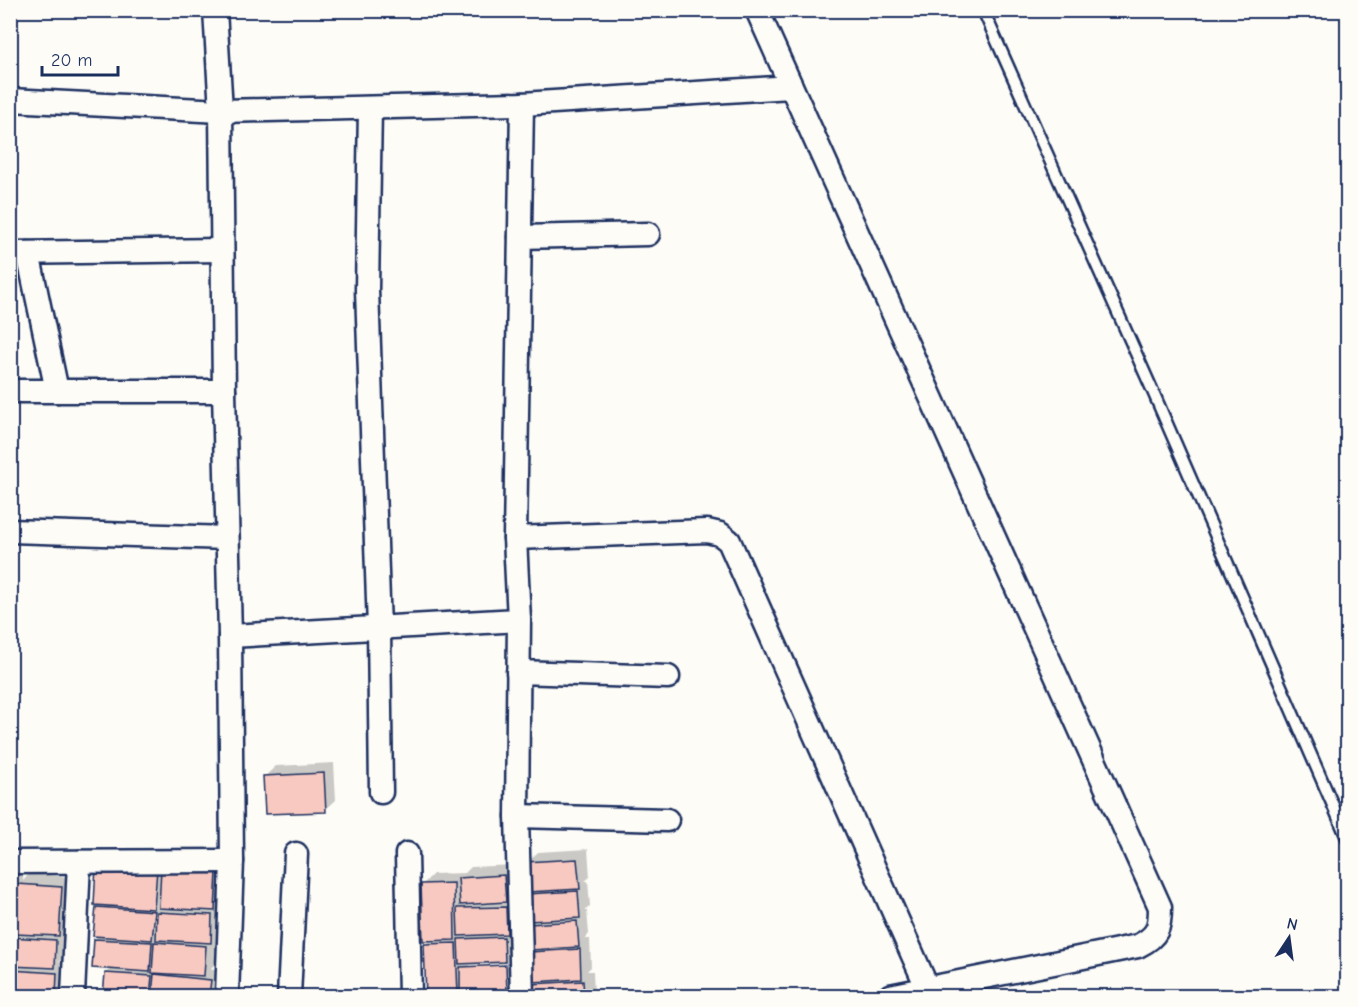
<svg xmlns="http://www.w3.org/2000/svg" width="1358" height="1007" font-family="'Comic Neue',sans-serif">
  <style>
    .shadow { fill: #0003; fill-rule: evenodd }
    .building { fill: #f8c9c0; stroke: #1b2f5e; stroke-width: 1.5 }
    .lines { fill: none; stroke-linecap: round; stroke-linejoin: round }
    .lane-casing { stroke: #1b2f5e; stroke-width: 15 }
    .street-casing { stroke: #1b2f5e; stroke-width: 27 }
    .lane { stroke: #fdfcf7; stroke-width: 10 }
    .street { stroke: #fdfcf7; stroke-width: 22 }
  </style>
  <rect width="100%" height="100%" fill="#fdfcf7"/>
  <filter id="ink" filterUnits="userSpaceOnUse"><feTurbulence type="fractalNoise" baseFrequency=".0167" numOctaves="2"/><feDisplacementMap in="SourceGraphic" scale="12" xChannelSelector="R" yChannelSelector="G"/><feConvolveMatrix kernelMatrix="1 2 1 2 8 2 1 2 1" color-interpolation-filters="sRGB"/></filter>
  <g filter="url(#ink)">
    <g class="shadow">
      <polygon points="334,763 336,800 325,810 265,776 276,766"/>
      <polygon points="588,849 590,877 585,881 588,881 590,906 585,911 587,911 589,934 585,939 590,939 591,967 587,971 593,971 594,995 533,996 532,985 537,980 531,953 536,948 530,924 535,919 529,895 533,890 527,863 538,852"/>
      <polygon points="227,861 225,899 219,905 222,905 221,930 217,934 215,964 210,969 221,970 218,994 216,996 105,996 106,973 111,968 95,939 99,935 97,908 101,904 98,866"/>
      <polygon points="10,863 24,863 23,881 29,874 72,877 69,924 63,930 66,930 65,956 59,962 67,963 66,986 55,996 10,996"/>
      <path d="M514,865L517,996H427L425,945L430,940L422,885L433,874L465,873L471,867ZM513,963V966L470,968V965Z"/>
      <polygon points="318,990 348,992 353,990 352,996 312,996"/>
    </g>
    <g class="building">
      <polygon points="324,773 326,812 265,814 263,776"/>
      <polygon points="577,859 580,889 528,892 525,862"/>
      <polygon points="96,865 157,869 154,909 94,905"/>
      <polygon points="161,868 217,871 215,911 159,908"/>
      <polygon points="10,873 14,873 11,933 10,933"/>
      <polygon points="504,875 506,902 460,905 458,878"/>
      <polygon points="454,883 455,940 423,941 421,884"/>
      <polygon points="17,884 62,887 59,936 15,934"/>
      <polygon points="578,891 580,918 529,921 527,894"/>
      <polygon points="96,907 155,911 152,940 93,936"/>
      <polygon points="506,907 507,934 458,936 457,908"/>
      <polygon points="157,912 212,915 211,943 156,940"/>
      <polygon points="577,921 579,947 531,950 529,924"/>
      <polygon points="10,937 56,940 55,968 10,966"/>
      <polygon points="504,937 505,962 459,964 458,939"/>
      <polygon points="94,939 152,942 150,972 92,968"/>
      <polygon points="154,942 206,946 204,976 152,973"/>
      <polygon points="456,943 458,996 426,996 424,944"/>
      <polygon points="580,949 581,979 532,982 530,952"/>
      <polygon points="506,965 507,994 460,996 460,967"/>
      <polygon points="10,970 57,973 56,996 10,996"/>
      <polygon points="105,973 152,976 150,996 103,996"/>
      <polygon points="154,974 211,980 209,996 152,996"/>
      <polygon points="583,981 584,996 531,996 531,984"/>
    </g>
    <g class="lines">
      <defs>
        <polyline id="lane" points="983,10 1151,387 1348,840"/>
        <g id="street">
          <polyline points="215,10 221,111 224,391 230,636 232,861 227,996"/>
          <path d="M757,10L1160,907C1160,928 1158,936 1138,946L890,996"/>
          <polyline points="10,100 221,111 522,104 791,87"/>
          <polyline points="370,108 367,290 379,628 381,792"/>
          <polyline points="520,237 648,234"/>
          <polyline points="10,253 221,250"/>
          <polyline points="28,253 57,391"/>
          <polyline points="10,391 224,391"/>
          <polyline points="10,531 227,538"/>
          <polyline points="515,538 707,531 720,534 729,541 927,987"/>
          <polyline points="230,636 519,620"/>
          <polyline points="518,672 668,677"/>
          <polyline points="517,816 667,820"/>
          <polyline points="407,854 410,996"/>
          <polyline points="10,862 232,861"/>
          <polyline points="73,996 79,862"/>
          <polyline points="289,996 296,854"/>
          <polyline points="522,996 517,816 519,620 515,538 522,104"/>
        </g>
      </defs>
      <use href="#lane" class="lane-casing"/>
      <use href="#street" class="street-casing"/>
      <use href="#lane" class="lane"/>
      <use href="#street" class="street"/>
    </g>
  </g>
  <rect width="1358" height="1007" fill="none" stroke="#fdfcf7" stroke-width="36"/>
  <rect x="18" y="18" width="1322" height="971" fill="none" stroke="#1b2f5e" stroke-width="2" filter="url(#ink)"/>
  <g transform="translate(1289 938) rotate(13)" stroke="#fdfcf7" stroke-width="4.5" paint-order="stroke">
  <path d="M0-4.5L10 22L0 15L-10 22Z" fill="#1b2f5e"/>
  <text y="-9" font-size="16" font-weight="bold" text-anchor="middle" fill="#1b2f5e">N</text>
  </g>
  <path d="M42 66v9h76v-9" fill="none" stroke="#1b2f5e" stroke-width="3"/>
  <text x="51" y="66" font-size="18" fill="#1b2f5e" stroke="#fdfcf7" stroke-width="4.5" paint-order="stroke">20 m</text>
</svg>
